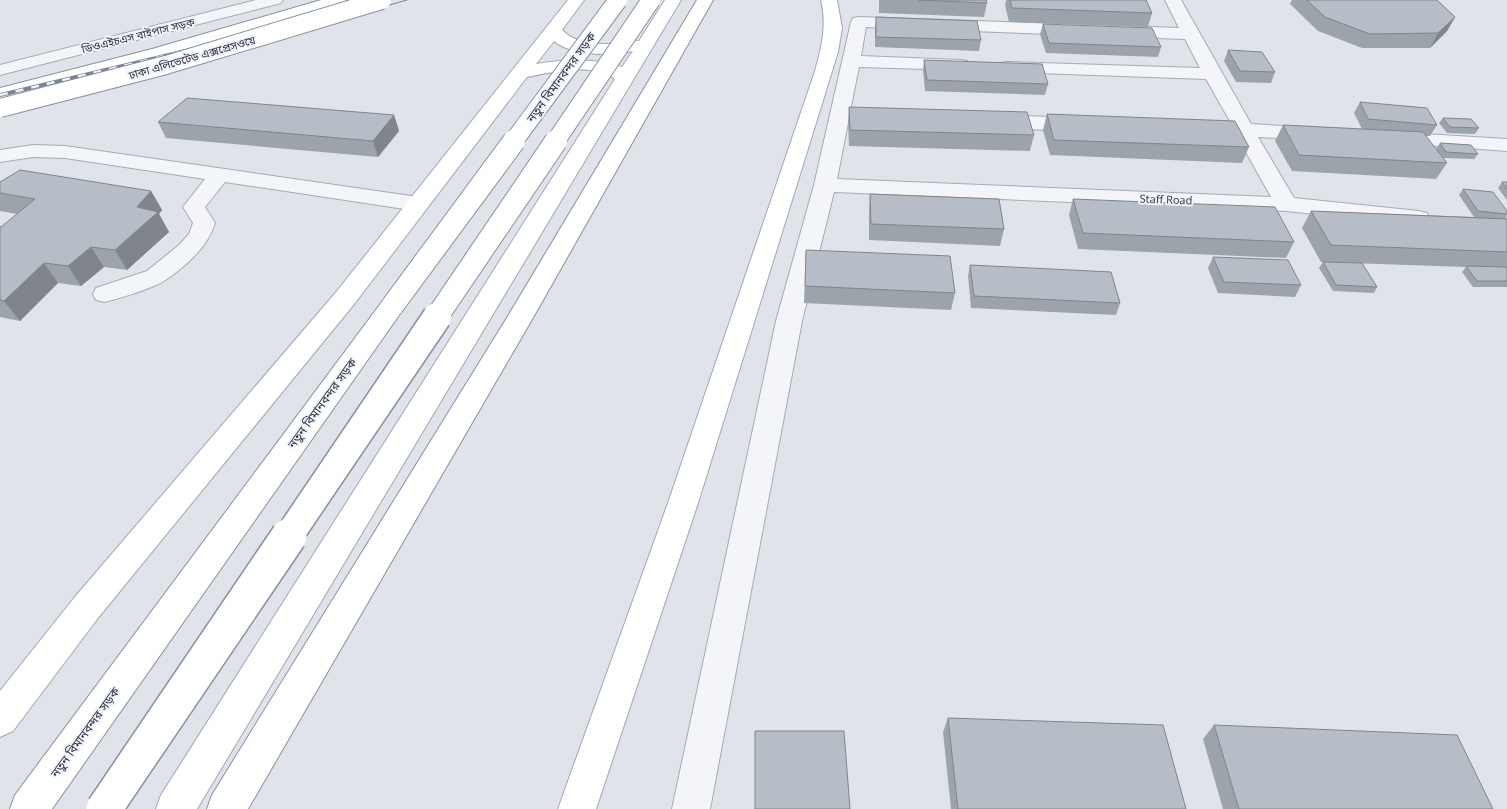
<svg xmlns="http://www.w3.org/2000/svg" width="1507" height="809" font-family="'Open Sans','Noto Sans Bengali',sans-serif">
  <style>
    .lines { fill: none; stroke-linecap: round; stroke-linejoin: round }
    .minor-casing { stroke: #a5abb4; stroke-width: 2 }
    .major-casing { stroke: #9fa8b6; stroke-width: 2 }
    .highway-casing { stroke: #8791a1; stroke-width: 2 }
    .minor { fill: #f3f5f8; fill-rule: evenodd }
    .major { fill: #fff; fill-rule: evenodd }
    .highway { fill: #fff; fill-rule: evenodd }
    .tram { stroke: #798394; stroke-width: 1 }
    .rail-casing { stroke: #798394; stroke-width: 4 }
    .rail { stroke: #f0f3f7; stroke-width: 2.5; stroke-dasharray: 8; stroke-linecap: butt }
    .highway-bridge-far3-casing { stroke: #8791a1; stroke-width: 20; stroke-linecap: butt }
    .highway-bridge-far2-casing { stroke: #8791a1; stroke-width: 24; stroke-linecap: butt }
    .highway-bridge-far1-casing { stroke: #8791a1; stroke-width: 31; stroke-linecap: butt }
    .highway-bridge-casing { stroke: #8791a1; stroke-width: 38; stroke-linecap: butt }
    .highway-bridge-far3 { stroke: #fff; stroke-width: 18 }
    .highway-bridge-far2 { stroke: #fff; stroke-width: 22 }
    .highway-bridge-far1 { stroke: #fff; stroke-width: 28 }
    .highway-bridge { stroke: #fff; stroke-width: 35 }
    .wall { fill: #9da3ab }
    .shaded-wall { fill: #80848b }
    .building { fill: #b7bdc7; stroke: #80848b }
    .labels { text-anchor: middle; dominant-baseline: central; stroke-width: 4; stroke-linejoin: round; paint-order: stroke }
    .far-street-label { font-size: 11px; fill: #283142; stroke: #f0f3f7 }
    .street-label { font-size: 12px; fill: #283142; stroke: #f0f3f7 }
  </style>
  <rect width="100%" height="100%" fill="#e0e4ea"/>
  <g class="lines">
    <defs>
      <g id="minor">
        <polygon points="256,0 283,0 281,3 0,75 0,65"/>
        <path d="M1165,0H1181L1251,124L1316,128L1323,130L1326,134L1323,138L1316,140L1258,137L1294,198L1419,211L1427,213L1430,218L1427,223L1419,225L1286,211L834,192L802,321L710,809H672L776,321L814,185L851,22L853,18L859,17L1179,28ZM866,27L1185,39L1200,68L1007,62L1000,63L997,67L1000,71L1006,72L1206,79L1231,123L1201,122L1194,124L1191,128C1199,140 1224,135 1237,136L1271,197L837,179L848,123L886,124L893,122L896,118L893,114L850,111L859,67L961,70L967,69L970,65L967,61L961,60L861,56Z"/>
        <polygon points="993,115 1082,118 1089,120 1092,124 1088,129 1081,131 994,128 987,126 983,121 986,117"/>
        <polygon points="1391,132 1507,139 1507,151 1384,142 1381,138 1384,134"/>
        <path d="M33,145L65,146L418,197L426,199L429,204L426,209L418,211L225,182L205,207L215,223C208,247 185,267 164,281C151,289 120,298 105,302L96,300L93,294L96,288L147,271L179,245L189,234L193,223L183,207L205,179L65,158L33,157L0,162V150Z"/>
      </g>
      <g id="major">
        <path d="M568,0H584L562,30C577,45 599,45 619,43C626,42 633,40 639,41L665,0H681L197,809H156L161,795L615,79C591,62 553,72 527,77L355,303L98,618L13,731L0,737V691L74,598L337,291ZM554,41C571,56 612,56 633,51L622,67C593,58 566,59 536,64Z"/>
        <path d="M821,0H837L842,28L838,52L698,503L596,809H558L668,503L815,71C822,46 827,25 821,0Z"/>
      </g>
      <g id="highway">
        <polygon points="321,0 346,0 344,3 164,57 0,100 0,88 152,49"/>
        <polygon points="697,0 713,0 534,316 248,809 207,809 212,795 508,316"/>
        <polygon points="393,297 402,299 405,305 402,311 52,809 10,809 15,795 384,299"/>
      </g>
    </defs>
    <use href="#minor" class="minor-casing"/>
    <use href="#major" class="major-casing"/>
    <use href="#highway" class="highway-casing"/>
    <use href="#minor" class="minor"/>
    <use href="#major" class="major"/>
    <use href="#highway" class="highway"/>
    <polyline class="tram" points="0,103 290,33 407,0"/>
    <defs>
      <polyline id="rail" points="0,95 295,25 383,0"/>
    </defs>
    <use href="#rail" class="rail-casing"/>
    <use href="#rail" class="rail"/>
    <defs>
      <g id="highway-bridge-far3">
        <polyline points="0,108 166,65 382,0"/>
        <polyline points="513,142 618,0"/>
        <polyline points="555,142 651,0"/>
      </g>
      <g id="highway-bridge-far2">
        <polyline points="393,305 514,141"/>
        <polyline points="436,318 556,141"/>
      </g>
      <polyline id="highway-bridge-far1" points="288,537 437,317"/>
      <polyline id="highway-bridge" points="104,809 289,536"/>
    </defs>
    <use href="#highway-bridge-far3" class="highway-bridge-far3-casing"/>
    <use href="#highway-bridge-far2" class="highway-bridge-far2-casing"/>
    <use href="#highway-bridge-far1" class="highway-bridge-far1-casing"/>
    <use href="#highway-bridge" class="highway-bridge-casing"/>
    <use href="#highway-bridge-far3" class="highway-bridge-far3"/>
    <use href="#highway-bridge-far2" class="highway-bridge-far2"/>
    <use href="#highway-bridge-far1" class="highway-bridge-far1"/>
    <use href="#highway-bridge" class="highway-bridge"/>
  </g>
  <g class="wall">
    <polygon points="879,0 986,0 987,3 984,17 879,13"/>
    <polygon points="1006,0 1146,0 1152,13 1148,27 1009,22 1005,5"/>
    <polygon points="1292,0 1437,0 1455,17 1447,31 1430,48 1362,48 1318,31 1290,4"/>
    <polygon points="876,17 981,40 979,51 875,47 875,27"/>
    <polygon points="1043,24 1161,47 1158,57 1046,53 1040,34"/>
    <polygon points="1228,50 1275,72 1271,83 1236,82 1224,61"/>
    <polygon points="924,60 1048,84 1045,95 925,91 923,70"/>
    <polygon points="1360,102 1437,125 1430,136 1426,136 1436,149 1440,143 1478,154 1474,159 1443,158 1447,163 1436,179 1292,171 1275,141 1283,125 1362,129 1354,113"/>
    <polygon points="849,107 1034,135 1030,151 849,146 848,122"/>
    <polygon points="1047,114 1249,147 1242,163 1050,155 1043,130"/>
    <polygon points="394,115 399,131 378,157 166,138 158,122"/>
    <polygon points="1443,118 1479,128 1475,134 1447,133 1439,123"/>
    <polygon points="0,182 151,191 162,210 159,214 169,232 127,270 104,267 81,286 58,283 20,321 0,317 0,226 1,227 17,214 0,211"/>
    <polygon points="1502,182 1507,182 1507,200 1498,188"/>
    <polygon points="1463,189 1507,211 1506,219 1507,219 1507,287 1473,287 1462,272 1466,267 1321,262 1302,228 1311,211 1474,217 1459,195"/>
    <polygon points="870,194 1004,229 1000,246 869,240 869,210"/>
    <polygon points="1073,199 1294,242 1286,258 1078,249 1069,215"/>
    <polygon points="806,250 955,293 951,310 804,303"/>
    <polygon points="1213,257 1301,285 1295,297 1218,293 1208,268"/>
    <polygon points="1323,262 1377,287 1374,293 1333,291 1319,268"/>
    <polygon points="970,265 1120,303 1116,315 971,308 968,276"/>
    <polygon points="948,718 1186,809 951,809 943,732"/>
    <polygon points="1214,725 1493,809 1223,809 1203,739"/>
  </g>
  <g class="shaded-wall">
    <polygon points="1455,17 1447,31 1430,48 1438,33"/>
    <polygon points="394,115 399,131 378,157 373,141"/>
    <polygon points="151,191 162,210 159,214 169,232 127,270 115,250 137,207"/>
    <polygon points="91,247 104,267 81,286 68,266"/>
    <polygon points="44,263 58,283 20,321 4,301"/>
  </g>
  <g class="building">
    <polygon points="918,0 986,0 987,3"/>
    <polygon points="1010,0 1146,0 1152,13 1012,8"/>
    <polygon points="1307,0 1437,0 1455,17 1438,33 1370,34 1325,17"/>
    <polygon points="876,17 977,21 981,40 876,37"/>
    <polygon points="1043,24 1152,28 1161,47 1049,43"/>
    <polygon points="1228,50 1262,52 1275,72 1240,71"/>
    <polygon points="924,60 1042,64 1048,84 927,80"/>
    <polygon points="187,98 394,115 373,141 158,122"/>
    <polygon points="1360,102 1427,108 1437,125 1368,119"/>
    <polygon points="849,107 1027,112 1034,135 850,130"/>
    <polygon points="1047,114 1235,121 1249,147 1054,140"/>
    <polygon points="1443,118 1471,119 1479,128 1450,127"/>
    <polygon points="1283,125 1423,132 1447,163 1299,155"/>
    <polygon points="1440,143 1471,145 1478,154 1446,152"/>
    <polygon points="20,170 151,191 137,207 158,212 115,250 91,247 68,266 44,263 4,301 0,300 0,226 1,227 35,199 0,193 0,182"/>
    <polygon points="1502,182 1507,182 1507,189"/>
    <polygon points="1463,189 1493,192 1507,211 1507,214 1478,211"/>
    <polygon points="870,194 999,199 1004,229 871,224"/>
    <polygon points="1073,199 1275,207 1294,242 1083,233"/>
    <polygon points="1311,211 1507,219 1507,252 1331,245"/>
    <polygon points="806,250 950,256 955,293 805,286"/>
    <polygon points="1213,257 1288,260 1301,285 1224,282"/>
    <polygon points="1323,262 1362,263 1377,287 1336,285"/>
    <polygon points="970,265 1111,272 1120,303 974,296"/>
    <polygon points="1466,266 1507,267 1507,281 1477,281"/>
    <polygon points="948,718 1163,725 1186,809 958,809"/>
    <polygon points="1214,725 1457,735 1493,809 1239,809"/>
    <polygon points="755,731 844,731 850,809 755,809"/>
  </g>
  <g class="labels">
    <g class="far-street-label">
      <text transform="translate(138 35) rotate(-14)">ডিওএইচএস বাইপাস সড়ক</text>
      <text transform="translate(192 57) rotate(-16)">ঢাকা এলিভেটেড এক্সপ্রেসওয়ে</text>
      <text transform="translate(1166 199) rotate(2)">Staff Road</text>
    </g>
    <g class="street-label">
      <text transform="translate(561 77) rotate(-54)">নতুন বিমানবন্দর সড়ক</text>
      <text transform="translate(322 403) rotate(-54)">নতুন বিমানবন্দর সড়ক</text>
      <text transform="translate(85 732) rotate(-54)">নতুন বিমানবন্দর সড়ক</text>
    </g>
  </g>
</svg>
